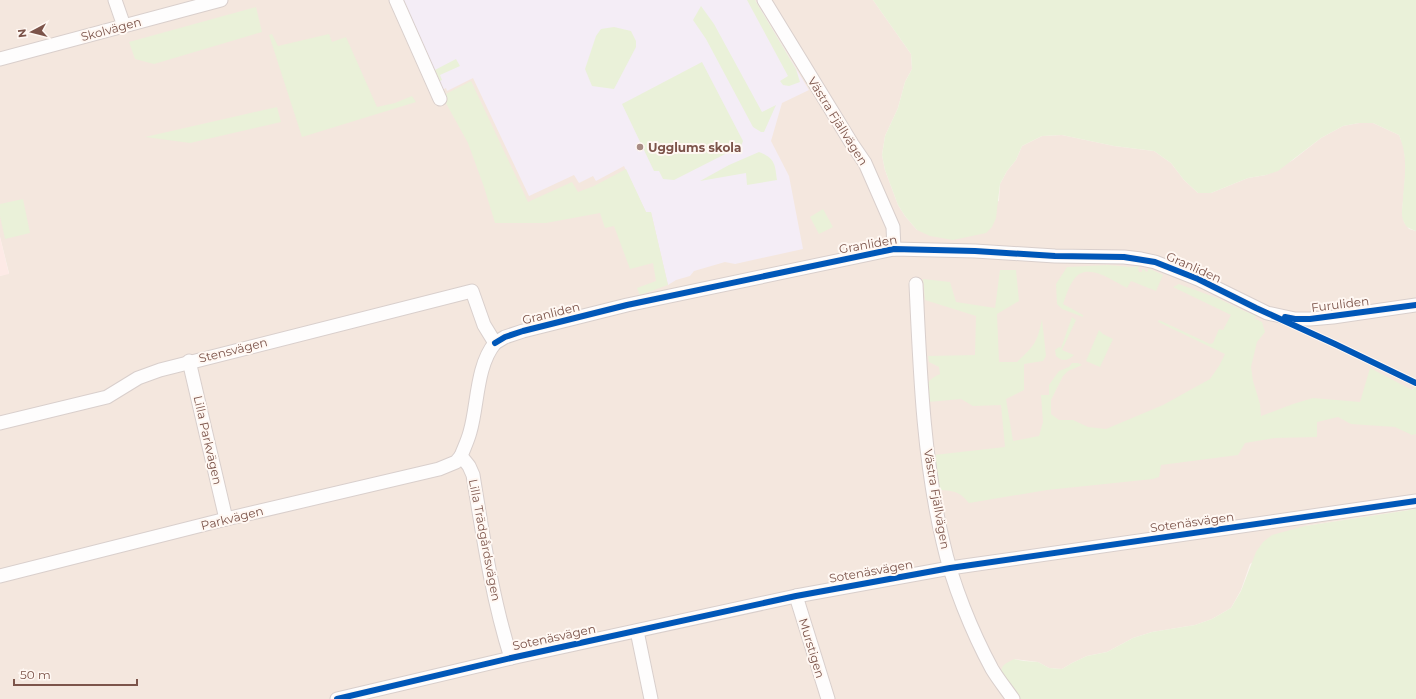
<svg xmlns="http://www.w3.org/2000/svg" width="1416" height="699" font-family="Montserrat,sans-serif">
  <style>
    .residential { fill: #f4e7de }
    .commercial { fill: #fdeae6 }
    .education { fill: #f4edf6 }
    .green { fill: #eaf1d9 }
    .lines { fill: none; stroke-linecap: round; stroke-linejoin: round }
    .street-casing { stroke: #d9cfcc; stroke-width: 15 }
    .street { stroke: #fefdfd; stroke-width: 13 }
    .cycleway-casing { stroke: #fff8f3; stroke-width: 8 }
    .cycleway { stroke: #0057b8; stroke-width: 6 }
    .poi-dot { fill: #a88c84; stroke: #fff8f3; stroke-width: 1.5 }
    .labels { text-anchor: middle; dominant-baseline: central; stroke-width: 4; stroke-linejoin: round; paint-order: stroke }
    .street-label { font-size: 12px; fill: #7c544a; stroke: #fff8f3 }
    .poi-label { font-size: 12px; font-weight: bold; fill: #7c544a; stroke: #fff8f3; text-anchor: start }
  </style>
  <rect width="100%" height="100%" fill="#faf4ef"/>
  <polygon class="residential" points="0,0 873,0 911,54 912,69 905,82 898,108 885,136 882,155 885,170 898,205 905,216 917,230 999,201 1000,184 1007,171 1016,160 1022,146 1042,136 1062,135 1114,146 1154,151 1171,163 1184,180 1198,193 1211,193 1248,178 1266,175 1293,160 1321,138 1343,126 1359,123 1373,123 1399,135 1404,147 1406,169 1402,212 1404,222 1409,229 1416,231 1416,386 1412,390 1416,414 1416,509 1305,526 1250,564 1241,590 1231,608 1212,619 1195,625 1152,632 1133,638 1107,652 1087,656 1072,663 1062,669 1049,668 1038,662 1014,659 1016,699 0,699 0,276 9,273 0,237"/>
  <polygon class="commercial" points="0,237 9,274 0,276"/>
  <polygon class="education" points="403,0 755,0 809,90 782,103 771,141 789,176 803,249 735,264 725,262 694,271 690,276 676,280 668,285 651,212 646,212 624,166 596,181 593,176 579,183 574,175 529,196 473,78 447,91 446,88 440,91"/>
  <g class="green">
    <polygon points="747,0 755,0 796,69 800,82 789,86 783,85 780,81 788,76"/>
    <path d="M873,0H1416V231C1411,229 1406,228 1404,222C1400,215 1403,205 1403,197C1405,174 1408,157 1399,135L1373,123H1359L1343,126L1321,138L1278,171L1266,175L1248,178L1211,193H1198L1184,180L1171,163L1154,151L1114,146L1062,135L1042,136L1022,146L1016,160L1007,171L1000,184L996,218L992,227L986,233L953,240L930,236L917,230L905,216L898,205L885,170L882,155L885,136L898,108L905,82L912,69L911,54Z"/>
    <polygon points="701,6 714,24 762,112 776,105 764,132 761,132 753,127 706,39 693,20"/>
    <polygon points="256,7 262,32 154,64 135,59 129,42"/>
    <polygon points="614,27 631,31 636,41 636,47 614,89 592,86 585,69 596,36 601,29"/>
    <polygon points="272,34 278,46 329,34 332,42 346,37 377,107 395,103 412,96 416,102 302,137 269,35"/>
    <polygon points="456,59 460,66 440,75 442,80 436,83 431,72"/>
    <polygon points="702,62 743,141 741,146 674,180 663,179 659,171 654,171 622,104"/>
    <polygon points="471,81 528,202 572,182 578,192 594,186 626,169 646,212 651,212 668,285 640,295 637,288 656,281 653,263 630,269 614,226 605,228 600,213 546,223 495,223 484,187 468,143 442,96"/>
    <polygon points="277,107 281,122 190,143 145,137"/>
    <path d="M759,152C775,158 775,164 777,180L747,185L746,173L700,181L729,165Z"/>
    <polygon points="23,199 30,233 5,239 0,216 0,204"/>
    <polygon points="823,209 833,227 819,234 810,217"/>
    <path d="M1108,265L1131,267L1140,266L1138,268L1139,272H1142V269H1144L1146,272L1148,271V268L1163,275L1156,291L1131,281L1127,288C1113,281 1088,262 1075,278C1069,285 1066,296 1063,304L1083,315V317L1062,309L1057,304L1056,284L1067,267Z"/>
    <path d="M1000,270H1016L1019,301L997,314L999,362H1017C1035,345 1037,343 1042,319L1046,356L1043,361L1024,364V390L1006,399L1013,441L1039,436L1043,422L1041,395H1049V385L1059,371L1069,367L1072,363H1078L1082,365L1068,371L1063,376L1051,400V414L1059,420H1073L1088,427L1106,429L1163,405L1210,379L1219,366L1225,354L1158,322L1159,320L1210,344L1213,343L1219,329L1223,330L1231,315L1173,287L1179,284L1217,298L1244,311L1257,316L1254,318L1262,322L1265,332L1257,342L1251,367L1253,381L1260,404L1261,416L1293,404L1313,398L1360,402L1370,368L1412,390L1416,386V434L1412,435L1395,427L1351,424L1338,417L1317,422V437L1275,438L1245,443L1238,455L1161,465L1159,477L1153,479L1047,490L969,503C959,491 954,491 939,490L934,455L1005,447L1001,405L973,406L961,399L928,402C926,387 924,381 940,374L939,367L929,362L928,356L975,355L976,316L925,300L923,279L950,282L956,302L995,308Z"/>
    <path d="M1072,317L1076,320L1062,350L1074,355C1068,361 1062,362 1056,356L1055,350L1059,347L1061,348Z"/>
    <polygon points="1099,330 1103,334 1113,339 1100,367 1086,361"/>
    <path d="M1416,509V699H1016C1010,692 997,675 1003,666C1005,663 1011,661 1014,659L1024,661L1038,662L1049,668L1062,669L1072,663L1087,656L1107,652L1133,638L1152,632L1195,625L1212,619L1231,608L1241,591L1256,552L1263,542L1272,535L1305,526Z"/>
  </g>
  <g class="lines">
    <defs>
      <g id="street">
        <polyline points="115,0 124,26"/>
        <polyline points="396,0 440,99"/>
        <polyline points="764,0 852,144 865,163 893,227 894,249"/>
        <polyline points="0,59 221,0"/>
        <path d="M916,284C920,370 923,458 943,542C952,583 972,632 992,669C998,679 1006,689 1013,699"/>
        <polyline points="495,343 505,337 523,331 627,305 894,249 975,251 1055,256 1124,257 1141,259 1155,262 1198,279 1267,313 1295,319 1310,319 1333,317 1416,305"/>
        <polyline points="189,361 226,519"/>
        <path d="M0,423L107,397L138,378L160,370L472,291L484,325L495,343C476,366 478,405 470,432C468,440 464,448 461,456L469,466L473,475C483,536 492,598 511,658"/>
        <polyline points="0,576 226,519 439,469 456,462 461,456"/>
        <polyline points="796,596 828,699"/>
        <polyline points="637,631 651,699"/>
        <polyline points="337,699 511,658 796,596 950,568 1416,501"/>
      </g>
    </defs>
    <use href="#street" class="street-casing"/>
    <use href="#street" class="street"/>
    <defs>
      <g id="cycleway">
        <polyline points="1285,317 1295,319 1310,319 1416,305"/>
        <polyline points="495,343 505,337 523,331 627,305 894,249 975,251 1055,256 1124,257 1155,262 1198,279 1256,308 1335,344 1416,383"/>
        <polyline points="337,699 511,658 796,596 950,568 1416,501"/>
      </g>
    </defs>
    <use href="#cycleway" class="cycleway-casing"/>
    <use href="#cycleway" class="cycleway"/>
  </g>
  <circle class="poi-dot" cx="640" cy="147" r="4"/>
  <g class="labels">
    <g class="street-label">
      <text transform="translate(111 29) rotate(-15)">Skolvägen</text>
      <text transform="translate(838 121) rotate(58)">Västra Fjällvägen</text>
      <text transform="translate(868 244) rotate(-10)">Granliden</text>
      <text transform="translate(1194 267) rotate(24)">Granliden</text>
      <text transform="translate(1340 304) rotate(-7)">Furuliden</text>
      <text transform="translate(551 313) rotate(-14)">Granliden</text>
      <text transform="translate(233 350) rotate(-14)">Stensvägen</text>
      <text transform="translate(208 440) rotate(77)">Lilla Parkvägen</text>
      <text transform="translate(937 499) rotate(80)">Västra Fjällvägen</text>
      <text transform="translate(232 518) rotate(-14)">Parkvägen</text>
      <text transform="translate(1192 522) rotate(-8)">Sotenäsvägen</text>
      <text transform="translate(485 540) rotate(79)">Lilla Trädgårdsvägen</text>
      <text transform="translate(871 571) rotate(-10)">Sotenäsvägen</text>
      <text transform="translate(554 637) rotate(-12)">Sotenäsvägen</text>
      <text transform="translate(812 648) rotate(73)">Murstigen</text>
    </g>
    <g class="poi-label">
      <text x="648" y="147">Ugglums skola</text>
    </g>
  </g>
  <g transform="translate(32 32) rotate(263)" stroke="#fff8f3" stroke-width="3" paint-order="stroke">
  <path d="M0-3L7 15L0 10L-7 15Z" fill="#7c544a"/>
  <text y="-6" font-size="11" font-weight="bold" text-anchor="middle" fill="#7c544a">N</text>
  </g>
  <path d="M14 679v6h123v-6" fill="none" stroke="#7c544a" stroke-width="2"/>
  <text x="20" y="679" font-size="12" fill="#7c544a" stroke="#fff8f3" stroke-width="3" paint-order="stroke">50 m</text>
</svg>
